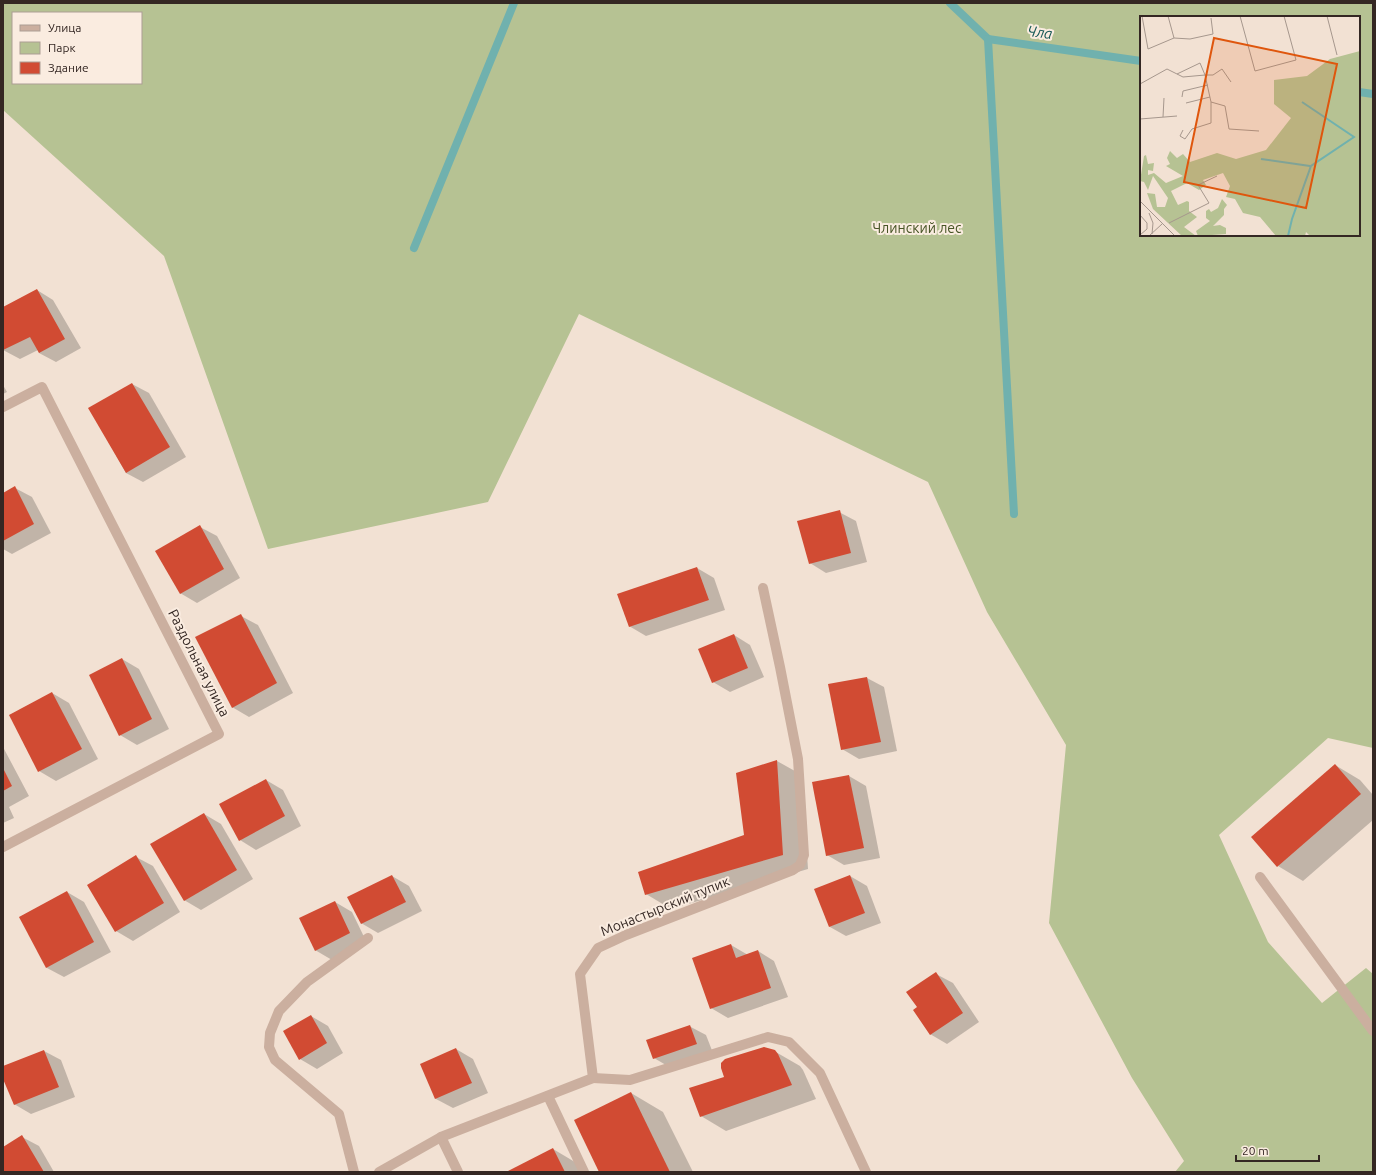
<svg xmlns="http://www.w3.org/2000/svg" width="1376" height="1175" font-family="Ubuntu,sans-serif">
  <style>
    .green { fill: #b6c293; fill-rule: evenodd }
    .shadow { fill: #0003 }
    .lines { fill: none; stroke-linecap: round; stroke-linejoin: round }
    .stream { stroke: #70b1ae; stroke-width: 8 }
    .building { fill: #d14b33 }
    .lane { stroke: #cbaf9f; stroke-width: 10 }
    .street { stroke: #cbaf9f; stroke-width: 10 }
    .labels { text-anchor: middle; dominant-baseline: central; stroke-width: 4; stroke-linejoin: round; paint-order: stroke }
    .park-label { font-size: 14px; fill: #475425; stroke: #faece0 }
    .street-label { font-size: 14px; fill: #342723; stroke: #faece0 }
    .water-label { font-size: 15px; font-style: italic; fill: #165856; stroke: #faece0 }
    .inset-river { fill: none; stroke: #70b1ae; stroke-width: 2 }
    .inset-road { fill: none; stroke: #a6978d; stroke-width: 1 }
    .view { fill: #df560d; fill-opacity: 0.15; stroke: #df560d; stroke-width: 2 }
    .inset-edge { fill: none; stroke: #342723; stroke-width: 2 }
  </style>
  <rect width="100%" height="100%" fill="#f2e1d3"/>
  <path class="green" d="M3,3H1373V748L1328,738L1219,835L1268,942L1322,1003L1366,968L1373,974V1172H1175L1184,1161L1132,1078L1049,923L1066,745L987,612L928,482L579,314L488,502L268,549L164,256L3,110ZM13,13H141V83H13ZM1141,17H1359V235H1141Z"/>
  <g class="shadow">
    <polygon points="37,290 53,300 81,348 56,362 39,353 38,350 20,359 3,350 3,309"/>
    <polygon points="132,384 149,393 186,457 143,482 126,473 90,409"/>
    <polygon points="3,385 7,392 3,394"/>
    <polygon points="15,488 32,497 51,533 12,554 3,549 3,494"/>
    <polygon points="839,512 856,521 867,562 826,573 810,563"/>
    <polygon points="200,527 217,536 240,578 197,603 180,593"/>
    <polygon points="697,568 714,578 725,610 646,636 629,626"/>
    <polygon points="241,616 258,625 293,693 249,717 232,707"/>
    <polygon points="734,635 750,645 764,677 730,692 713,682"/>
    <polygon points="122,659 139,669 169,729 137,745 120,735"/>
    <polygon points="867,678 884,687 897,751 859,759 842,749 829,685"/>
    <polygon points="52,693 69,703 98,759 56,781 39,771 10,715"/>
    <polygon points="3,747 29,796 9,807 14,818 3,823"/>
    <polygon points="777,761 802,775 808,869 671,909 646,894 745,836"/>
    <polygon points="1335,765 1360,780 1373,795 1373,820 1303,881 1278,866"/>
    <polygon points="849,776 866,786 880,858 844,865 827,855 813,783"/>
    <polygon points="266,780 283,790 301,826 256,850 240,840"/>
    <polygon points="204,814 221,824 253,879 201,910 184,900"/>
    <polygon points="136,857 153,866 180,912 133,941 116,931"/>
    <polygon points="392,876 409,886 422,911 378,933 361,923"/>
    <polygon points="850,876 867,886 881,923 846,936 830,927 815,890"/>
    <polygon points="67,892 84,902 111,952 64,977 47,968 20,917"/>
    <polygon points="335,902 352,912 367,943 332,960 315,950"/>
    <polygon points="731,945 748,955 758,951 774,961 788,997 728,1018 711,1008"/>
    <polygon points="936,974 953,983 979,1022 947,1044 930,1034 918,1007"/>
    <polygon points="311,1016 328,1026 343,1053 317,1069 300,1059"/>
    <polygon points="689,1026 706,1035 713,1053 671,1068 654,1058"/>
    <polygon points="456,1049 473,1059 488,1093 453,1108 436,1099 421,1065"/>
    <polygon points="44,1051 61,1060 75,1097 31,1114 14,1104 3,1076 3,1067"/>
    <polygon points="774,1051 800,1066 803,1070 816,1099 726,1131 701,1116 725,1078"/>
    <polygon points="631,1093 663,1112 693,1172 600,1172"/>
    <polygon points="22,1137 39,1146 54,1172 3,1172 3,1148"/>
    <polygon points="553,1149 585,1168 587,1172 508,1172"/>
  </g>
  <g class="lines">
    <g class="stream">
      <polyline points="950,3 988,39 1141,61"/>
      <polyline points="988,39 1014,514"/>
      <polyline points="1359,92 1373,94"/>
      <polyline points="414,248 514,3"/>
    </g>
  </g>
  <g class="building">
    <polygon points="37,289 65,339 39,353 30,337 3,350 3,307"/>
    <polygon points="132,383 170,447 126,473 88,408"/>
    <polygon points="15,486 34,524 3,541 3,493"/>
    <polygon points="840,510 851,553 809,564 797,521"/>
    <polygon points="200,525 224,569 180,594 155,551"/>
    <polygon points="697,567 709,600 629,627 617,594"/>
    <polygon points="241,614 277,683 232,708 195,637"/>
    <polygon points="734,634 748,668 712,683 698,649"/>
    <polygon points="122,658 152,719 119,736 89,675"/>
    <polygon points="867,677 881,742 841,750 828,684"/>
    <polygon points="52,692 82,749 38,772 9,715"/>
    <polygon points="777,760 783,855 645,895 638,872 744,835 736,773"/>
    <polygon points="1335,764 1361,794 1277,867 1251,837"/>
    <polygon points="3,768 12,786 3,791"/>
    <polygon points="849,775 864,848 826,856 812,782"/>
    <polygon points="266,779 285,816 239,841 219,804"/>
    <polygon points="204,813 237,870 184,901 150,844"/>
    <polygon points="136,855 164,903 115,932 87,885"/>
    <polygon points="392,875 406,902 361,924 347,897"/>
    <polygon points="850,875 865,913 829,927 814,889"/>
    <polygon points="67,891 94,942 46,968 19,917"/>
    <polygon points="335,901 350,933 315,951 299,918"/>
    <polygon points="731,944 736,958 758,950 771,988 710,1009 692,958"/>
    <polygon points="936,972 963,1013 930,1035 913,1010 917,1007 906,992"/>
    <polygon points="311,1015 327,1043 299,1060 283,1031"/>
    <polygon points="690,1025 697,1044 653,1059 646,1040"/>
    <polygon points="764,1047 775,1050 778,1054 792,1085 700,1117 689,1088 724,1077 721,1068 721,1063 725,1059"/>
    <polygon points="456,1048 472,1083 435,1099 420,1064"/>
    <polygon points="44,1050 59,1087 14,1105 3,1079 3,1066"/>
    <polygon points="631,1092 670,1172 599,1172 574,1120"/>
    <polygon points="22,1135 44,1172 3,1172 3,1147"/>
    <polygon points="553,1148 565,1172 506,1172"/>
  </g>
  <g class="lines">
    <g class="lane">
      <polyline points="1260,877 1373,1031"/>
      <polyline points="593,1078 630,1080 768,1037 789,1042 820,1073 866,1172"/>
      <polyline points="548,1096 584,1172"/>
      <polyline points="441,1137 458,1172"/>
      <polyline points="354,1172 339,1114 275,1060 269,1047 270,1033 279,1011 307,982 368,938"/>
    </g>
    <g class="street">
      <polyline points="3,407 42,387 219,734 3,847"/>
      <polyline points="379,1172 441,1137 593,1078 580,974 598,948 626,935 793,870 800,865 804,855 798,759 780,667 763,588"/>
    </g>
  </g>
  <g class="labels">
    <g class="park-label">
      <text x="917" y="228">Члинский лес</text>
    </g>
    <g class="street-label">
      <text transform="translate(199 663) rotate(63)">Раздольная улица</text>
      <text transform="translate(665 906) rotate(-22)">Монастырский тупик</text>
    </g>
    <g class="water-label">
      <text transform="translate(1040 32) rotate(8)">Чла</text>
    </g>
  </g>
  <g transform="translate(1140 16)">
    <rect width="220" height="220" fill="#f2e1d3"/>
    <path d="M220,35V220H170L166,216L165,220H136L120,201L103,197L95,183L86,181L90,170L83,157L63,164L66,169L59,174L47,167L31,175L38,189L47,185L49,186V195L57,201L44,211L56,220H42L13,193L7,177L15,178L17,191H25L28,182L13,160L8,174L4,166L0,165L4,140L6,139L8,148L14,147L13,155L8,154V159L14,157L26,167L43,160L26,150L30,148L27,142L30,135L37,142L43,138L50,146L77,137L96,143L126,134L151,102L134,88V64L167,60L190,43ZM82,183L87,189L84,193V199L73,210L80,209L86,212V218L58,220L56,215L70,205L66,202V195L69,193L71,196L78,192Z" fill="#b6c293"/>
    <path class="inset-river" d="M121,143L170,150M148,220L152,203L171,150L214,121L162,86"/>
    <path class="inset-road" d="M2,0L8,33L34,22L28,0M100,0L115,55L156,44L144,0M187,0L197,39M34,22L50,23L73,18L71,2M37,58L60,47L65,59H73L82,53L91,66M0,68L27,53L43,61L65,59L71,86L85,90L89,113L119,115M42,81L43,75L68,69M46,87L70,81M23,101L24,82M0,103L37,100M43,114L40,120L45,123L52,113L71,107V86M0,185L35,220M9,197L13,207L12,218M0,199L7,207V213L0,219M29,207L69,187L58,169L77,160M9,220L22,208"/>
    <path class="view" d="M74,22L197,48L166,192L44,166Z"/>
    <rect width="220" height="220" class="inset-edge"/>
  </g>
  <rect width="1376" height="1175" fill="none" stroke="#342723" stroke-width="8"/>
  <rect x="12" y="12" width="130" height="72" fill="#faece0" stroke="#ab9d94"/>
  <rect x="20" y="25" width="20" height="6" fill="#cbaf9f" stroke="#ab9d94"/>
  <text x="48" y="32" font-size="12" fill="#342723">Улица</text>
  <rect x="20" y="42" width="20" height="12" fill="#b6c293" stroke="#ab9d94"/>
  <text x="48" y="52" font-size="12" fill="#342723">Парк</text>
  <rect x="20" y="62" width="20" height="12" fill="#d14b33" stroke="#ab9d94"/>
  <text x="48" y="72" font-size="12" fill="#342723">Здание</text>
  <path d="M1236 1155v6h83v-6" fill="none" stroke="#342723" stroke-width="2"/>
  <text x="1242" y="1155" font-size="12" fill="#342723" stroke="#faece0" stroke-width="3" paint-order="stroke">20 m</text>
</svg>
